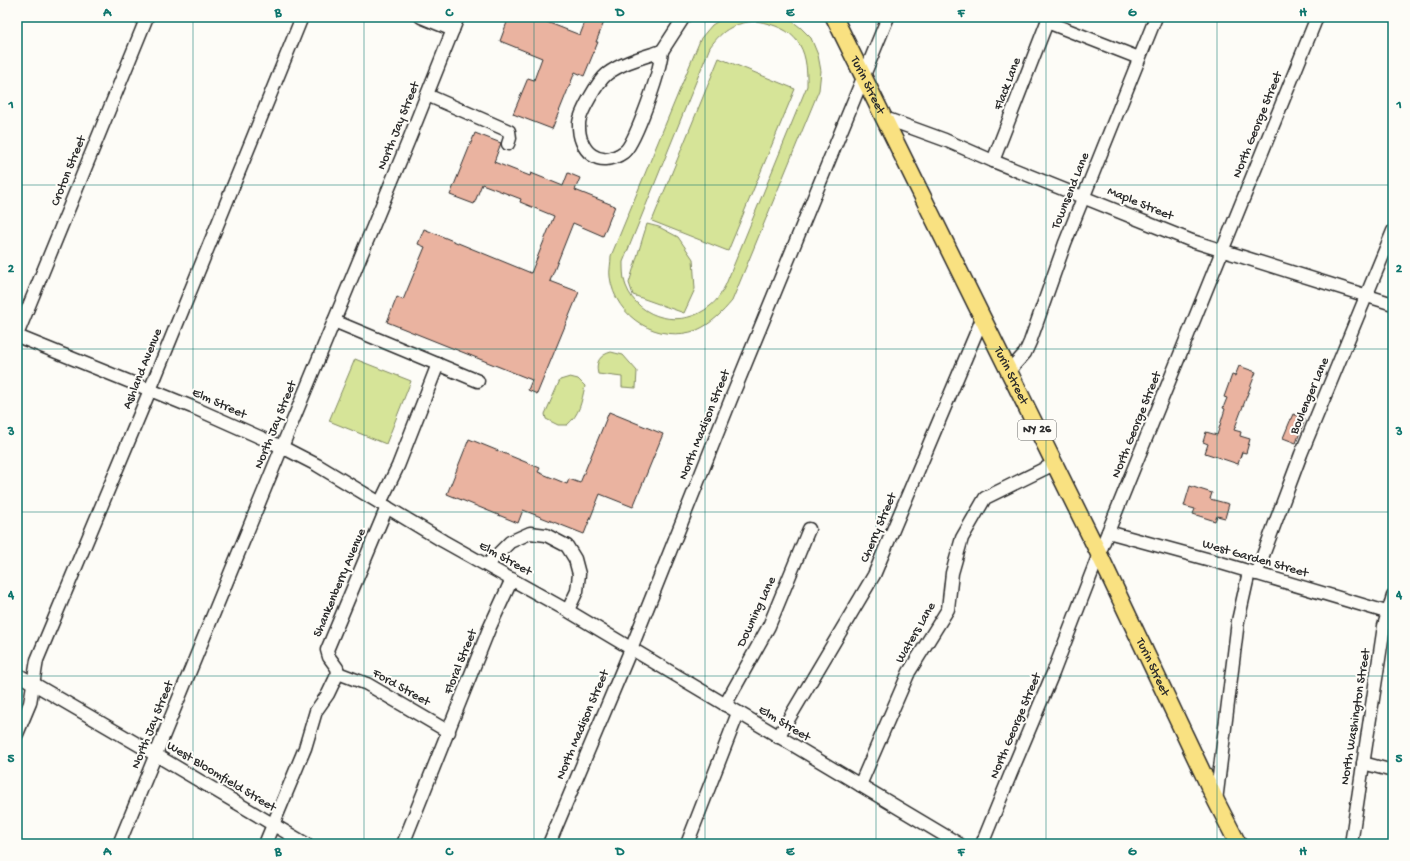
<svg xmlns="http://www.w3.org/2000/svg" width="1410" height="861" font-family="'Gochi Hand',sans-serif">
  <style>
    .green { fill: #d6e498; stroke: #808862; fill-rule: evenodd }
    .building { fill: #eab3a0; stroke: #2b2b2b }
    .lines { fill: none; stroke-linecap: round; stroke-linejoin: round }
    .minor-casing { stroke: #2b2b2b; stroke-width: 15 }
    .major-casing { stroke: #2b2b2b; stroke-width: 19 }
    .minor { stroke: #fdfcf7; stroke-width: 12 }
    .major { stroke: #f9e181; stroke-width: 16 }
    .grid { fill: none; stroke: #0f766e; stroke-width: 1; stroke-opacity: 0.55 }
    .labels { text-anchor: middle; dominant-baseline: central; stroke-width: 4; stroke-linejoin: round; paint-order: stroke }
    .shield { fill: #fdfcf7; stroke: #6a6a68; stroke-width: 1 }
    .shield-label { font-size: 12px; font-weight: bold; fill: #2b2b2b }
    .street-label { font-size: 13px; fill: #2b2b2b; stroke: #fdfcf7 }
    .neatline { fill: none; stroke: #0f766e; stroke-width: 1.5 }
    .grid-label { font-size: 13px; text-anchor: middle; font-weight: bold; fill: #0f766e }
  </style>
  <rect width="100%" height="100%" fill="#fdfcf7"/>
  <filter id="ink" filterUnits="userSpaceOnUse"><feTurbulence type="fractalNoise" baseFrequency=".025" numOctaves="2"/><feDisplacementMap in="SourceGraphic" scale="8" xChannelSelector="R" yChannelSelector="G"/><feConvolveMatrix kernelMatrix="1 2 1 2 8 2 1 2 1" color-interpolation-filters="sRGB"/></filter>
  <g filter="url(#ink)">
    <g class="green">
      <path d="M725,17H787L801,28L811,38L818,55L821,71L819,90L732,301C722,313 711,324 697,330C659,344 615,318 610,277C609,271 611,263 611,256L701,38L712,25ZM756,21C797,28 808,46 807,86L726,284C722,292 718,300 710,306C683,329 639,320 626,286C623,278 623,270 623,262L710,47C723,29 735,23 756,21Z"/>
      <polygon points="719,58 795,89 728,251 652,221"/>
      <polygon points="647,224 659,227 678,237 693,259 695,289 684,313 633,295 629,283"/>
      <path d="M611,352L623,355L637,371L636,388L622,387V377L598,374C595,362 600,355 611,352Z"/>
      <polygon points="355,359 411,381 386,444 329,421"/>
      <path d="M570,377L578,379L585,386C581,403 580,414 567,425H558L546,419L545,414L560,380Z"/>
    </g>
    <g class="building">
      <polygon points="509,17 534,17 580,35 587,17 606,17 596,42 598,42 584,76 575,72 552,129 513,114 528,78 534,80 542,58 500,41"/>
      <polygon points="475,133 501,143 494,162 530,176 531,173 563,186 568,173 580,178 575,190 615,206 603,236 573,223 550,281 579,292 537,394 528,390 532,380 387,322 397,297 403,300 425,247 418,244 424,229 531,273 554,216 520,202 521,199 482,184 474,204 450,195"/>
      <polygon points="1239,366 1256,372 1234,430 1241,432 1240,436 1250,439 1246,453 1242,452 1238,464 1205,453 1208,444 1203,442 1206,432 1217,435 1225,409 1223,408 1227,398 1224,397 1232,375 1235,376"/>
      <polygon points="609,412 663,434 633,507 600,494 584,534 523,510 518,523 447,494 469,439 540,468 538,472 567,484 569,479 580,483"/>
      <polygon points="1293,414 1305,419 1296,443 1283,438"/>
      <polygon points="1190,486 1212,493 1210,499 1229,504 1225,518 1217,516 1215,521 1193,514 1195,509 1184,506"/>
    </g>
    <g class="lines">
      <defs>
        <g id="minor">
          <polyline points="421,17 453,30"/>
          <polyline points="1047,22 1139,58"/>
          <path d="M662,51C661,59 659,67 657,75C653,89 634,145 624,152C599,170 578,151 579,124C579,114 598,81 607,74C623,62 644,57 662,51Z"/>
          <polyline points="662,51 684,17"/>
          <polyline points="427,95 509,131 510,138 508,144"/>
          <polyline points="882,117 945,140 993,161 1192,241 1393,304"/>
          <polyline points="993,161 1049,17"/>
          <polyline points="334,321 478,381"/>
          <polyline points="17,335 147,17"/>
          <polyline points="17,336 192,407 282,447 317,465 443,541 570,612 959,844"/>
          <polyline points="1008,372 1025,353 1030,342 1065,243 1156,17"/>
          <polyline points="380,503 398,466 438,364"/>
          <polyline points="1108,532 1214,561 1393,614"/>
          <polyline points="487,565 510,542 530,533 546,535 567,546 575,559 579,574 577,591 568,610"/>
          <polyline points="1256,574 1301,454 1393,231"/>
          <polyline points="338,673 367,684 449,732"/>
          <polyline points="17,674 156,755 306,844"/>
          <polyline points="725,705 769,626 809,529"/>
          <polyline points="17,734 30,703 37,660 150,390 302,17"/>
          <polyline points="778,737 874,575 982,319"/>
          <polyline points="1363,763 1393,771"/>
          <polyline points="860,785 909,672 948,609 952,573 962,538 985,498 1054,464"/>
          <polyline points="1216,801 1238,621 1249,572"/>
          <polyline points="119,844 282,447 410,137 458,17"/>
          <polyline points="265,844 305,748 316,711 328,694 338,673 337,668 329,657 327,650 387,507"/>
          <polyline points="403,844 489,629 512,579"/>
          <polyline points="549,844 631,649 731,399 888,17"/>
          <polyline points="687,844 738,713"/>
          <polyline points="982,844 1011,773 1053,673 1099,554 1317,17"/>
          <polyline points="1351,844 1384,626 1393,596"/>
        </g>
        <g id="major">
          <path id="s1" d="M834,17L1099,554L1216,801L1238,844"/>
        </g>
      </defs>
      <use href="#minor" class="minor-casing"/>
      <use href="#major" class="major-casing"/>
      <use href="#minor" class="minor"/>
      <use href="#major" class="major"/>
    </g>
  </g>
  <path class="grid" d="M193,17V844M364,17V844M534,17V844M705,17V844M876,17V844M1046,17V844M1217,17V844M17,185H1393M17,349H1393M17,512H1393M17,676H1393"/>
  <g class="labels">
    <rect class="shield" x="1018" y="420" width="38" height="20" rx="3"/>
    <g class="shield-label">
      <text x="1037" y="430">NY 26</text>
    </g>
    <g class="street-label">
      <text transform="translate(1008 84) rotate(-69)">Flack Lane</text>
      <text stroke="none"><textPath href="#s1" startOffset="76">Turin Street</textPath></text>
      <text transform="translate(1258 125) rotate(-68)">North George Street</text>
      <text transform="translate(399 126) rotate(-68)">North Jay Street</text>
      <text transform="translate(69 171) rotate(-68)">Croton Street</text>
      <text transform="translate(1071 191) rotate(-68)">Townsend Lane</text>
      <text transform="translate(1140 204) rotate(22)">Maple Street</text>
      <text transform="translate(143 369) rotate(-68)">Ashland Avenue</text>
      <text stroke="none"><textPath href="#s1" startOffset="400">Turin Street</textPath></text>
      <text transform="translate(1310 396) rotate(-67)">Boulenger Lane</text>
      <text transform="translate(219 404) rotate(24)">Elm Street</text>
      <text transform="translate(276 425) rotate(-68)">North Jay Street</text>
      <text transform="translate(705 425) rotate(-68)">North Madison Street</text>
      <text transform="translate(1137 425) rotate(-68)">North George Street</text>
      <text transform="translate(879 528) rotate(-67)">Cherry Street</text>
      <text transform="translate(505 559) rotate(29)">Elm Street</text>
      <text transform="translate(1255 559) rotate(16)">West Garden Street</text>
      <text transform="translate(340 583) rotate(-67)">Shankenberry Avenue</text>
      <text transform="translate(757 612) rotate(-65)">Downing Lane</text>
      <text transform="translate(916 633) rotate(-60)">Waters Lane</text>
      <text transform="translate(461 662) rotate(-68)">Floral Street</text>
      <text stroke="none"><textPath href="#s1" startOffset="724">Turin Street</textPath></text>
      <text transform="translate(401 688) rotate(29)">Ford Street</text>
      <text transform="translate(1356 717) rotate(-81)">North Washington Street</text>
      <text transform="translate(784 724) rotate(31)">Elm Street</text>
      <text transform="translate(153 725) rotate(-68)">North Jay Street</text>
      <text transform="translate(583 725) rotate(-67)">North Madison Street</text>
      <text transform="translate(1016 726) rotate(-67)">North George Street</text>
      <text transform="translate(221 777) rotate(31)">West Bloomfield Street</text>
    </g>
  </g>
  <rect width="1410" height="861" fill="none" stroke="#fdfcf7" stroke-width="44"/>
  <rect x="22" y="22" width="1366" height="817" class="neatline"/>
  <g class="grid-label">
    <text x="107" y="16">A</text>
    <text x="278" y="16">B</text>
    <text x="449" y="16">C</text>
    <text x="620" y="16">D</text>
    <text x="790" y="16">E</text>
    <text x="961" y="16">F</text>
    <text x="1132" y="16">G</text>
    <text x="1303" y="16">H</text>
    <text x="11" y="108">1</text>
    <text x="1399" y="108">1</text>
    <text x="11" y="272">2</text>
    <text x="1399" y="272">2</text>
    <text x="11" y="435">3</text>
    <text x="1399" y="435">3</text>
    <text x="11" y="598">4</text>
    <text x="1399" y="598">4</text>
    <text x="11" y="762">5</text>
    <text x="1399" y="762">5</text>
    <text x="107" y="855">A</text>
    <text x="278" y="855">B</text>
    <text x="449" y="855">C</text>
    <text x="620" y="855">D</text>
    <text x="790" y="855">E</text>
    <text x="961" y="855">F</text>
    <text x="1132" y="855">G</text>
    <text x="1303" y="855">H</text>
  </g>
</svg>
